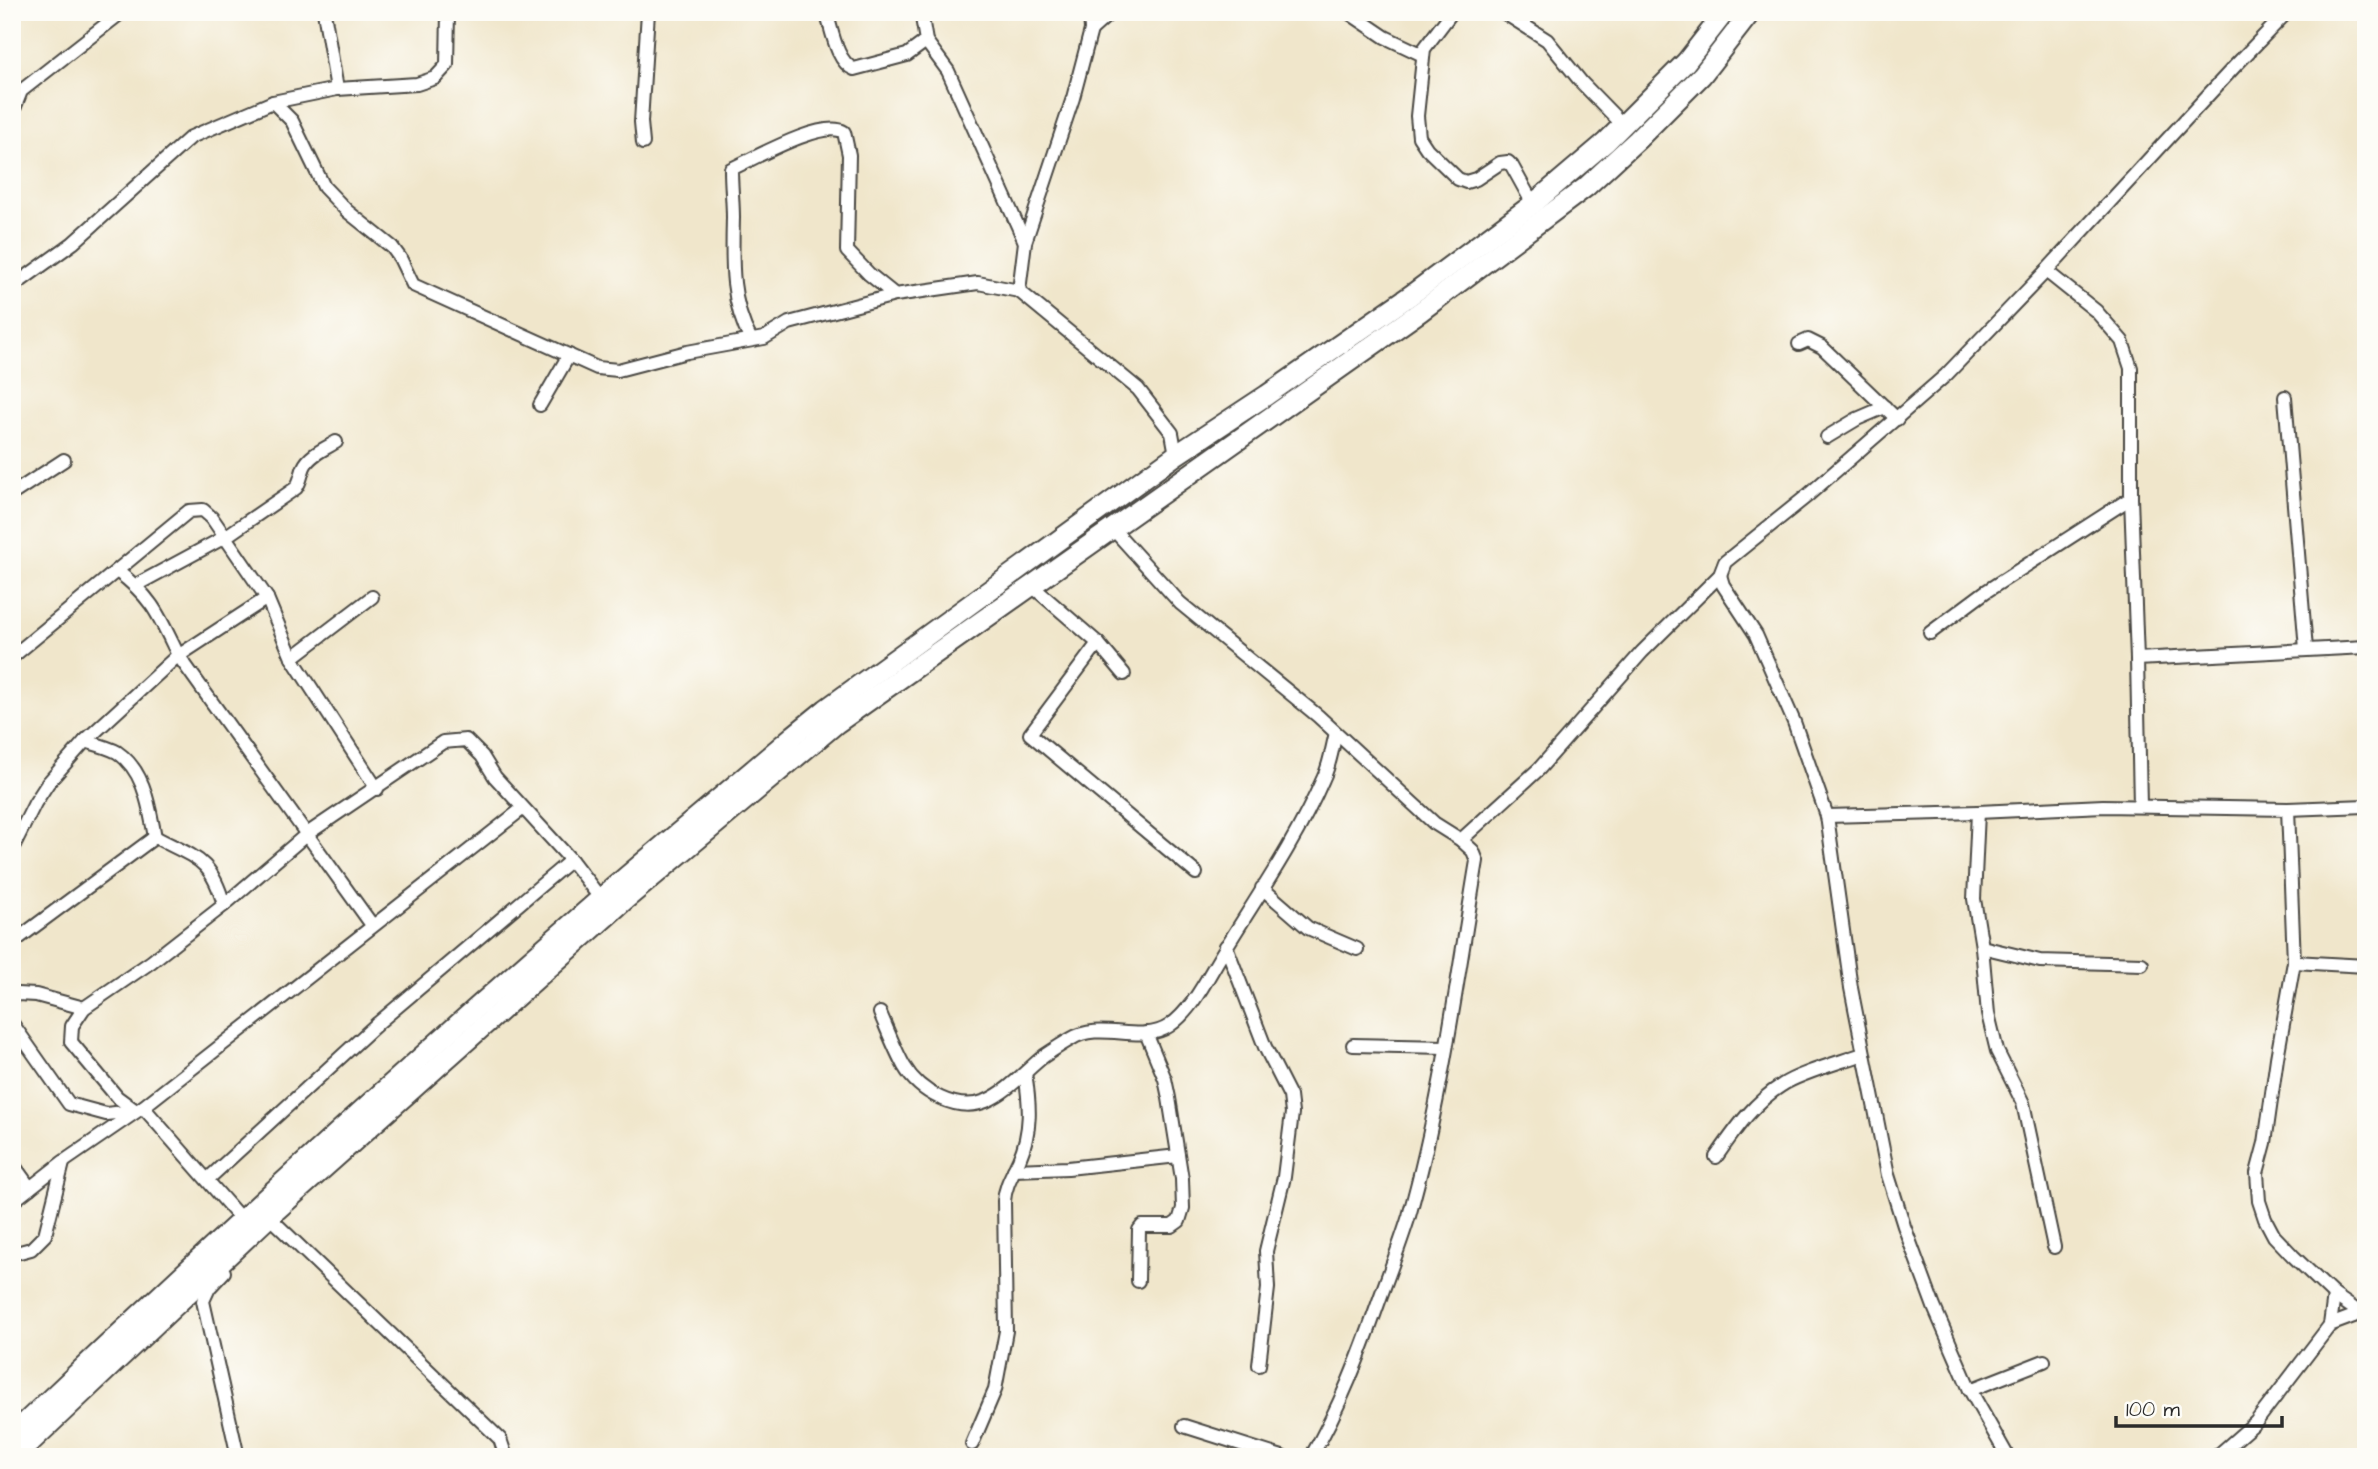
<svg xmlns="http://www.w3.org/2000/svg" width="2378" height="1469" font-family="'Architects Daughter',sans-serif">
  <style>
    .lines { fill: none; stroke-linecap: round; stroke-linejoin: round }
    .minor-casing { stroke: #494743; stroke-width: 16 }
    .primary-casing { stroke: #494743; stroke-width: 23 }
    .minor { stroke: #fff; stroke-width: 12 }
    .primary { stroke: #fff; stroke-width: 19 }
  </style>
  <rect width="100%" height="100%" fill="#fdfcf7"/>
  <filter id="ink" filterUnits="userSpaceOnUse"><feTurbulence type="fractalNoise" baseFrequency=".0143" numOctaves="2"/><feDisplacementMap in="SourceGraphic" scale="14" xChannelSelector="R" yChannelSelector="G"/><feConvolveMatrix kernelMatrix="1 2 1 2 8 2 1 2 1" color-interpolation-filters="sRGB"/></filter>
  <filter id="wash" filterUnits="userSpaceOnUse"><feTurbulence type="fractalNoise" baseFrequency=".00686" numOctaves="4" result="noise"/><feDisplacementMap in="SourceGraphic" scale="28" xChannelSelector="R" yChannelSelector="G"/><feGaussianBlur stdDeviation="1.57" result="paint"/><feColorMatrix in="noise" values="0 0 0 0 0 0 0 0 0 0 0 0 0 0 0 0 0 1.4 0 .05"/><feComposite in="paint" operator="in"/></filter>
  <g filter="url(#wash)">
    <rect width="100%" height="100%" fill="#f0e6cb"/>
  </g>
  <g filter="url(#ink)">
    <g class="lines">
      <defs>
        <g id="minor">
          <polyline points="324,12 337,89"/>
          <path d="M826,12C832,29 836,62 854,69L907,55L926,41"/>
          <polyline points="921,12 926,41 948,71 1025,242"/>
          <polyline points="1090,12 1091,30 1073,98 1025,242 1019,291 1138,389 1172,433 1176,455"/>
          <polyline points="1348,12 1385,37 1423,55"/>
          <polyline points="1452,12 1424,49 1417,116 1419,137 1427,149 1458,179 1466,182 1476,179 1500,163 1508,162 1512,166 1533,204"/>
          <polyline points="1503,12 1547,40 1582,83 1623,125"/>
          <polyline points="1091,30 1111,12"/>
          <polyline points="273,102 292,121 324,187 347,211 392,247 400,258 413,285 597,368 618,370 687,352 764,338 789,323 895,295 978,283 1019,291"/>
          <polyline points="12,114 21,91 122,12"/>
          <polyline points="643,143 641,122 648,12"/>
          <polyline points="2046,271 2096,311 2122,341 2131,368 2131,498 2137,659"/>
          <polyline points="12,287 73,243 191,137 273,102 337,89 417,84 435,78 447,65 448,12"/>
          <path d="M751,340C730,302 732,260 733,218C733,202 731,185 731,169C753,159 823,119 844,132L849,155L847,251L869,274L895,295"/>
          <polyline points="1799,344 1808,340 1822,347 1897,419"/>
          <polyline points="2285,397 2306,649"/>
          <polyline points="540,405 569,355"/>
          <polyline points="1827,437 1857,419 1885,407"/>
          <polyline points="12,494 64,460"/>
          <path d="M1113,529L1180,603L1318,716L1434,823L1461,840L1473,851L1477,861C1457,979 1442,1100 1409,1216C1400,1245 1389,1273 1379,1301C1360,1355 1340,1407 1311,1457"/>
          <path d="M117,571C153,598 159,616 178,655L372,925"/>
          <polyline points="1720,575 1723,585 1756,635 1794,722 1827,816 1978,812 2103,806 2288,809 2366,806"/>
          <path d="M136,585L225,537L296,488C301,481 301,474 304,467C309,455 326,448 336,442"/>
          <polyline points="1032,586 1098,643 1124,674"/>
          <polyline points="1930,633 1985,592 2131,498"/>
          <polyline points="1098,643 1030,734 1196,873"/>
          <polyline points="12,657 189,511 203,510 212,518 267,598 292,658 377,789"/>
          <polyline points="292,658 372,597"/>
          <path d="M85,741C95,744 108,747 117,752C145,771 149,807 155,837"/>
          <polyline points="2140,806 2137,659 2366,647"/>
          <polyline points="2288,809 2294,962 2277,1058 2265,1143 2257,1173 2259,1201 2265,1219 2274,1236 2293,1256 2334,1295 2366,1317"/>
          <polyline points="1978,812 1974,899 1982,947 2040,961 2142,964"/>
          <polyline points="1827,816 1851,988 1888,1175 1904,1226 1934,1307 1970,1390 2008,1457"/>
          <path d="M155,837C195,858 211,858 224,905"/>
          <polyline points="1461,840 1539,769 1642,652 1720,575 1725,562 1807,496 1946,375 2046,271 2235,66 2287,12"/>
          <polyline points="12,849 35,803 48,783 85,741 175,658 267,598"/>
          <polyline points="1262,888 1308,928 1357,949"/>
          <polyline points="12,943 155,837"/>
          <polyline points="1226,946 1265,1047 1290,1096 1292,1113 1284,1177 1266,1251 1268,1288 1259,1365"/>
          <polyline points="1982,947 1988,1014 1997,1051 2023,1103 2054,1247"/>
          <polyline points="2294,962 2366,966"/>
          <polyline points="12,998 17,994 36,995 84,1008"/>
          <path d="M880,1013C888,1031 895,1050 904,1066C919,1092 957,1113 986,1101C1009,1091 1025,1071 1044,1056C1053,1050 1062,1044 1071,1039C1100,1020 1141,1045 1169,1026C1194,1009 1209,974 1225,949C1259,894 1297,839 1323,779C1330,765 1332,748 1336,733"/>
          <polyline points="12,1023 69,1104 106,1114 133,1111"/>
          <polyline points="1353,1045 1446,1047"/>
          <polyline points="143,1107 241,1219"/>
          <polyline points="136,1111 117,1097 71,1042 72,1026 84,1008 151,962 224,905 307,834 443,742 466,740 482,756 495,777 571,860 601,899"/>
          <path d="M1716,1157C1735,1130 1753,1103 1782,1085C1800,1073 1841,1062 1863,1054"/>
          <polyline points="12,1163 30,1188"/>
          <polyline points="1014,1170 1068,1168 1178,1156"/>
          <polyline points="208,1179 378,1023 571,860"/>
          <polyline points="12,1202 63,1162 143,1107 522,809"/>
          <polyline points="269,1217 500,1439 506,1457"/>
          <polyline points="12,1250 16,1253 31,1249 45,1235 63,1163"/>
          <polyline points="224,1272 209,1288 203,1301 238,1457"/>
          <polyline points="1138,1281 1139,1230 1142,1226 1172,1226 1179,1221 1183,1208 1182,1179 1169,1098 1165,1079 1146,1033"/>
          <polyline points="2330,1325 2334,1295"/>
          <polyline points="1970,1390 2044,1361"/>
          <polyline points="1184,1426 1282,1457"/>
          <path d="M972,1444L995,1390L1006,1331L1004,1201C1005,1186 1012,1175 1019,1160C1032,1130 1030,1104 1025,1073"/>
          <polyline points="2216,1457 2256,1422 2330,1325 2362,1313"/>
        </g>
        <g id="primary">
          <path d="M12,1435C204,1252 400,1073 600,899C664,844 730,790 794,735L826,709L1176,455L1267,395L1411,295L1533,204L1606,142L1686,62L1725,12"/>
          <polyline points="15,1457 269,1217 625,900 837,723 1421,311 1586,187 1637,140 1702,75 1751,12"/>
        </g>
      </defs>
      <use href="#minor" class="minor-casing"/>
      <use href="#primary" class="primary-casing"/>
      <use href="#minor" class="minor"/>
      <use href="#primary" class="primary"/>
    </g>
  </g>
  <rect width="2378" height="1469" fill="none" stroke="#fdfcf7" stroke-width="42"/>
  <path d="M2116 1416v10h166v-10" fill="none" stroke="#2b2b2b" stroke-width="3.5"/>
  <text x="2126" y="1416" font-size="21" fill="#2b2b2b" stroke="#fdfcf7" stroke-width="5" paint-order="stroke">100 m</text>
</svg>
